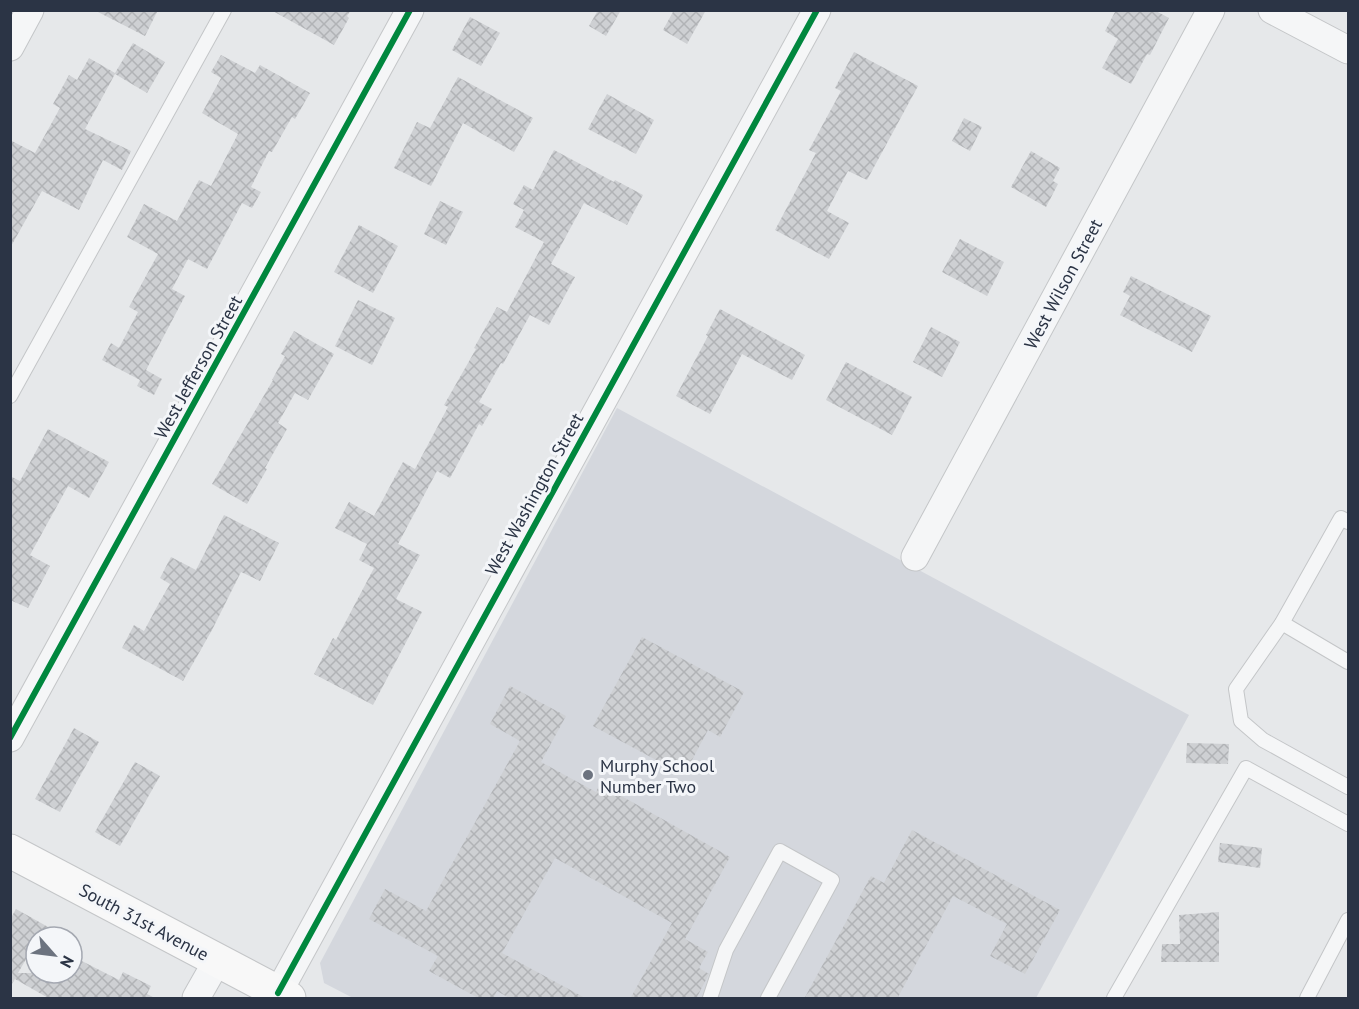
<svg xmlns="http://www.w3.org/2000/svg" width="1359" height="1009" font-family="'PT Sans',sans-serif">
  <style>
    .built { fill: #d4d7dd }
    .building { fill: url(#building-cross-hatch) }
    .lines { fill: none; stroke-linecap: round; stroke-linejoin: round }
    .lane-casing { stroke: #c4c6c8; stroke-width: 16 }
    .street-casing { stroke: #c4c6c8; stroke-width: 29 }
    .secondary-casing { stroke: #c4c6c8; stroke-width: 35 }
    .lane { stroke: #f5f6f7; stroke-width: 14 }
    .street { stroke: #f5f6f7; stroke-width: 27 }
    .secondary { stroke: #f8f8f8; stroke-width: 33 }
    .cycleway-casing { stroke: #f4f6f9; stroke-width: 10 }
    .cycleway { stroke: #00873e; stroke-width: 6 }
    .poi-dot { fill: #6c737f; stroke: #f4f6f9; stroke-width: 2 }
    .labels { text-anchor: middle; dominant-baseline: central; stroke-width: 6; stroke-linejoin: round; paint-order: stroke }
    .street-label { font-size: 18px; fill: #2b3445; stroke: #f4f6f9 }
    .poi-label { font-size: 18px; fill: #2b3445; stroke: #f4f6f9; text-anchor: start }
  </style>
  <defs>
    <pattern id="building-cross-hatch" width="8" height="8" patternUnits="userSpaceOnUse" patternTransform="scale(1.5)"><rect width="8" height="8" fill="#ced0d3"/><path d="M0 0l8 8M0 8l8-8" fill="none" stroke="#b1b3b6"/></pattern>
  </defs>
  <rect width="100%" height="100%" fill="#e6e8ea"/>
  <polygon class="built" points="617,408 1189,715 1036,998 353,998 324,983 320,963"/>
  <g class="building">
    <polygon points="94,10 158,10 145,36"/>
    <polygon points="271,10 351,10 347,16 349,18 334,45"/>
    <polygon points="598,10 621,10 606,36 589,26"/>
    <polygon points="674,10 706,10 687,44 663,30"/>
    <polygon points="1116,10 1154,10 1169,18 1150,55 1147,54 1131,84 1102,68 1118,39 1105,31"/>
    <polygon points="470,17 500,33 481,66 452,50"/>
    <polygon points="133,43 165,62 147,93 115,74 85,129 131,151 122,170 103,160 79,210 42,191 10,248 10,140 35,153 60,108 53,104 69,75 77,80 89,58 115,73"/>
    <polygon points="854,52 918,86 867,180 848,171 827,211 849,223 829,259 775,230 816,153 809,150 841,91 835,88"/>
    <polygon points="221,55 255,73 260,65 310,93 295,119 292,117 272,152 269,151 251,187 261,192 252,208 242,203 207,269 188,259 172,289 185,296 146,370 162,379 154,395 137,386 140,380 102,360 111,343 119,348 138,312 129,307 158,254 127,237 144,204 177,221 199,180 211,186 238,134 202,113 221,78 211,72"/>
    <polygon points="458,77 533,118 514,152 463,123 431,186 394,168 417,122 430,128"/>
    <polygon points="607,94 654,120 636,154 588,129"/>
    <polygon points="964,118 982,127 970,151 952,141"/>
    <polygon points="554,150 614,182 615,180 643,195 627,225 584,203 551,264 575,277 549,325 530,315 503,364 501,363 479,402 492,409 482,426 479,424 450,478 437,471 398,544 420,555 396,599 422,612 373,705 314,674 333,638 336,640 374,568 359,560 367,544 335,528 349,502 374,516 403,462 415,469 448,407 444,405 476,349 474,348 497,307 507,312 544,242 515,227 524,210 513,204 524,185 533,190"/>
    <polygon points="1031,151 1060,168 1053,181 1058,184 1046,207 1011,187"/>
    <polygon points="440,201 463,212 446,245 424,234"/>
    <polygon points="359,225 398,246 373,293 334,272"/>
    <polygon points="960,239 1004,262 987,296 942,272"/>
    <polygon points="1131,276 1211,316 1192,352 1120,315 1130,296 1123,292"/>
    <polygon points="358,300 395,318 372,365 335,346"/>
    <polygon points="720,309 805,355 792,380 742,354 710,414 676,396 708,336 706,335"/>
    <polygon points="931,327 960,342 942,377 913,362"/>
    <polygon points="294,331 334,354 308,400 295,393 278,423 287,429 265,468 267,469 247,504 212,484 273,380 272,380 285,356 281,354"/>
    <polygon points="846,362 912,397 892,435 826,400"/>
    <polygon points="48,429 109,462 89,498 68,486 30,555 50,566 28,608 10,600 10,476 20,481"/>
    <polygon points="224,515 279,543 260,581 241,572 212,630 183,681 122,648 134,625 144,631 159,603 170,584 160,578 171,557 196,570"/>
    <polygon points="642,637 744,692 720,737 708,730 684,775 593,726"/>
    <polygon points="510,686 566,716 541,762 596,792 600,784 730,857 685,939 708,952 699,968 709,974 696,999 630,999 672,923 555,858 502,953 587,999 511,999 497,991 493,999 480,999 429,971 438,956 369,919 385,889 426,911 520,741 490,724"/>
    <polygon points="74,728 99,742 60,812 35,799"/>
    <polygon points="1187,743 1229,744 1228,764 1186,763"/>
    <polygon points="135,762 160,776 120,846 95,832"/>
    <polygon points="912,830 1060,910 1025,974 990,956 1007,924 953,896 897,999 804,999 871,876 884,883"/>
    <polygon points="1220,843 1262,848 1260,868 1218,862"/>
    <polygon points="16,909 66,937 36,937 36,942 18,973 72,973 72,956 119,980 123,972 151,986 147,994 157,999 50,999 15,979 10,987 10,916 12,916"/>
    <polygon points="1219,912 1219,962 1161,962 1162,944 1180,944 1179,915"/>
  </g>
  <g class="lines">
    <defs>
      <g id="lane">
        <polyline points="10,396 224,10"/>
        <polyline points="1348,522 1341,518 1282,623 1236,689 1241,721 1263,740 1348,787"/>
        <polyline points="1282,623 1348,662"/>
        <polyline points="710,998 726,950 780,851 832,880 768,998"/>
        <polyline points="1114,998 1246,768 1348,824"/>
        <polyline points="1307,998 1348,920"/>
      </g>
      <g id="street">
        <polyline points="1272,10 1348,50"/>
        <polyline points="10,47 30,10"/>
        <polyline points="915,557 1211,10"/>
        <polyline points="10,738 410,10"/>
        <polyline points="278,993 817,10"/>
        <polyline points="196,998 217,961"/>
      </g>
      <polyline id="secondary" points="10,851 289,998"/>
    </defs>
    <use href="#lane" class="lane-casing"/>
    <use href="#street" class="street-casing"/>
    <use href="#secondary" class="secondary-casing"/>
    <use href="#lane" class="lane"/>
    <use href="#street" class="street"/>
    <use href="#secondary" class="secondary"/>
    <defs>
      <g id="cycleway">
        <polyline points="10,738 410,10"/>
        <polyline points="278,993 817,10"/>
      </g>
    </defs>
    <use href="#cycleway" class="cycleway-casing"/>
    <use href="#cycleway" class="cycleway"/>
  </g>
  <circle class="poi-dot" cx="588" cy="775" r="6"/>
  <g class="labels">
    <g class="street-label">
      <text transform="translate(1063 284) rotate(-62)">West Wilson Street</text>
      <text transform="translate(198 367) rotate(-61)">West Jefferson Street</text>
      <text transform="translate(534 494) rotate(-61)">West Washington Street</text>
      <text transform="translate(144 922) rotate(28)">South 31st Avenue</text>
    </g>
    <g class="poi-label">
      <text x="600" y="765">Murphy School<tspan x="600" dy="21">Number Two</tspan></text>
    </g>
  </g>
  <rect width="1359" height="1009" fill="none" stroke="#2b3445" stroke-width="24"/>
  <g transform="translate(54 955) rotate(118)"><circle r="28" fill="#f4f6f9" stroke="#a4a8b1" stroke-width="1.5"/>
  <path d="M0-4.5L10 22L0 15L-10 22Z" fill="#6c737f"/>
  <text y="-9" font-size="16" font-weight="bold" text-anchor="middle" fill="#2b3445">N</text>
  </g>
</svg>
